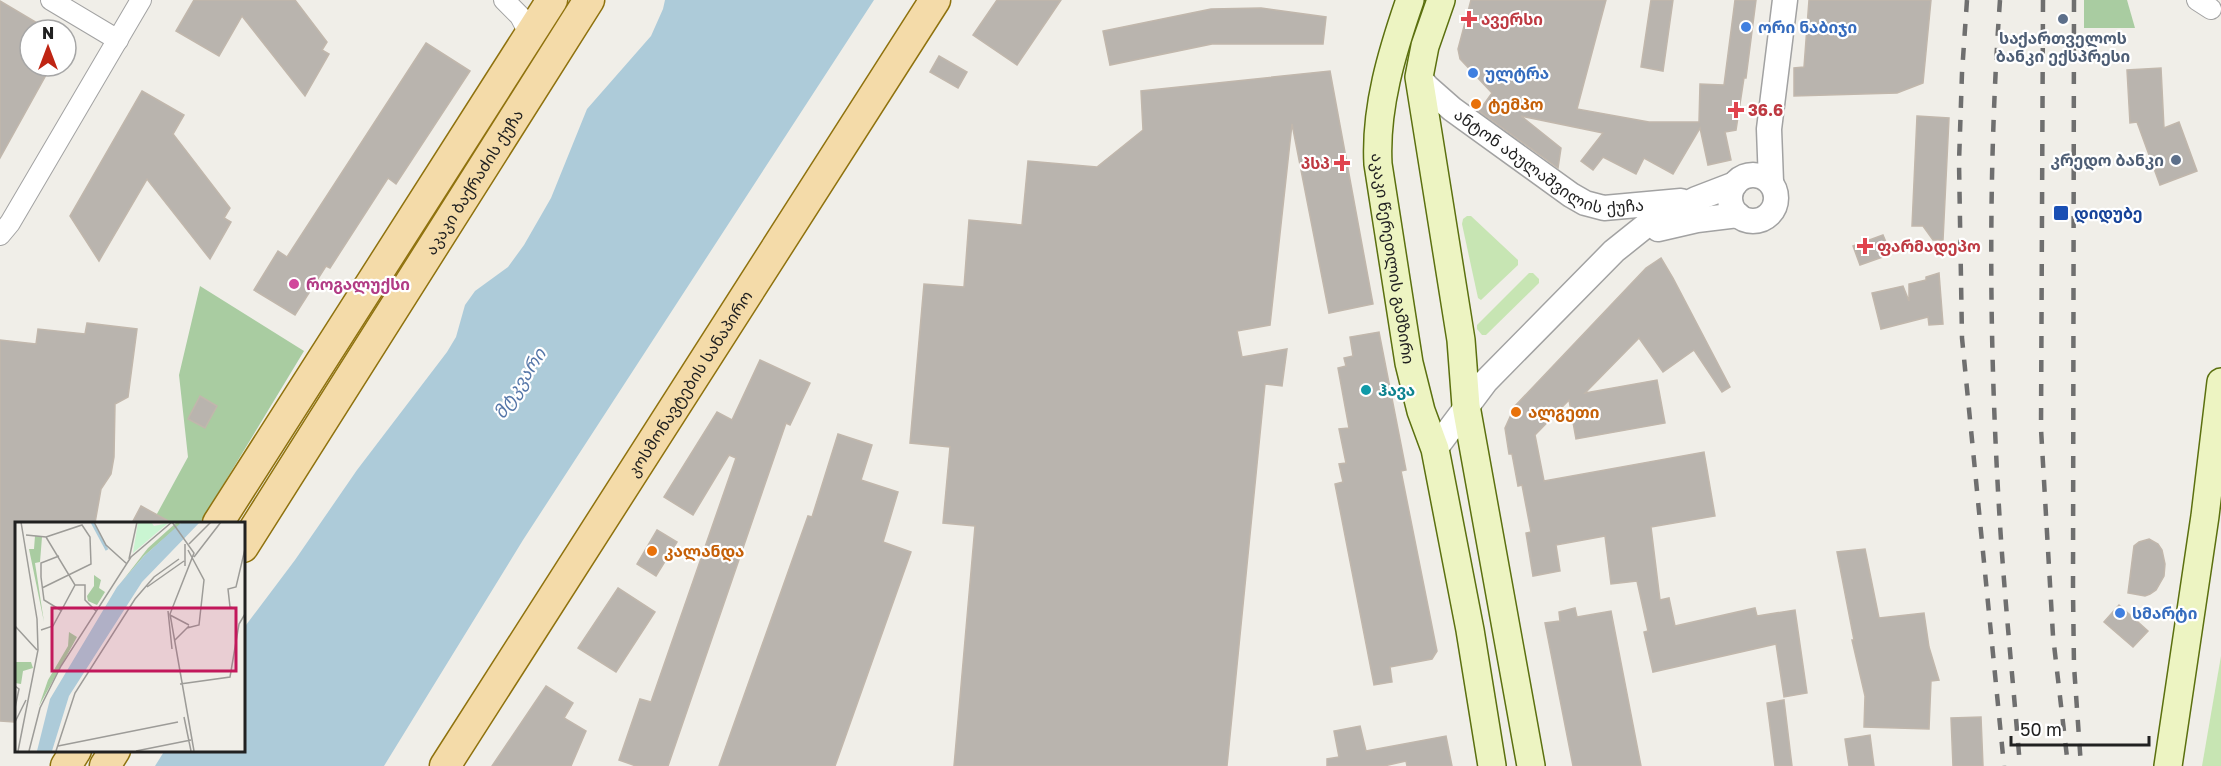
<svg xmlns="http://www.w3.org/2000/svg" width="2221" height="766" font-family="'Golos Text','Noto Sans Georgian',sans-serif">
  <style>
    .grass { fill: #c7e5b3 }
    .forest { fill: #a9cca1 }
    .water { fill: #adcbd9 }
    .building { fill: #b9b4ae; stroke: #c1b7ac; stroke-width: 1.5 }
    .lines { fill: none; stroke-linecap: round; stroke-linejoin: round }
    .minor-casing { stroke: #a2a2a2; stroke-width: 22 }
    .tertiary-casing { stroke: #a2a2a2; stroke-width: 27 }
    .secondary-casing { stroke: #5b700f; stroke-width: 30 }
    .primary-casing { stroke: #8f720e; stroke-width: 33 }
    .minor { stroke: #fff; stroke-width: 20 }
    .tertiary { stroke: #fff; stroke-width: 24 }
    .secondary { stroke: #edf4c2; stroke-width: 27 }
    .primary { stroke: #f4dba9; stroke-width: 30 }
    .rail { stroke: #6f6f6f; stroke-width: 4.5; stroke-dasharray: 12 12; stroke-linecap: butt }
    .health-dot { fill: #e0444e; stroke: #fff; stroke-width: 2 }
    .service-dot { fill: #5c6f8a; stroke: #fff; stroke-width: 2 }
    .shop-dot { fill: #3f7fe0; stroke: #fff; stroke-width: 2 }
    .food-dot { fill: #e8710a; stroke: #fff; stroke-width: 2 }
    .transit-dot { fill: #1a4fb4; stroke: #fff; stroke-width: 2 }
    .hotel-dot { fill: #d1479c; stroke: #fff; stroke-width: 2 }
    .culture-dot { fill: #0f9aa8; stroke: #fff; stroke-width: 2 }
    .labels { text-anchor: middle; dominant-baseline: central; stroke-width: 4.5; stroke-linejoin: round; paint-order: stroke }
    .health-label { font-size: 16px; font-weight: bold; fill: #be3a42; stroke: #fff; text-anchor: start }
    .shop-label { font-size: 16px; font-weight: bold; fill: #366cbe; stroke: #fff; text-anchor: start }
    .service-label { font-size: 16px; font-weight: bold; fill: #4e5e75; stroke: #fff }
    .food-label { font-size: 16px; font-weight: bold; fill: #c56008; stroke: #fff; text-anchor: start }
    .street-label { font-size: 16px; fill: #212121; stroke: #fff }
    .transit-label { font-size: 16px; font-weight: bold; fill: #164399; stroke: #fff; text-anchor: start }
    .hotel-label { font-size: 16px; font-weight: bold; fill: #b23c85; stroke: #fff; text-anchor: start }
    .culture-label { font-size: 16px; font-weight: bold; fill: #0d838f; stroke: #fff; text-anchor: start }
    .water-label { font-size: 18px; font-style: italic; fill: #5576a8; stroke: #fff }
    .inset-river { fill: none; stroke: #adcbd9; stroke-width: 3 }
    .inset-road { fill: none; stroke: #9d9c98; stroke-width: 1.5 }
    .view { fill: #c2185b; fill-opacity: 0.15; stroke: #c2185b; stroke-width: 3 }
    .inset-edge { fill: none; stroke: #212121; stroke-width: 3 }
  </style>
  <rect width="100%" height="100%" fill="#f0eee8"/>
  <g class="grass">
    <polygon points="1467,216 1471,216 1518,260 1518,265 1481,300 1478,298 1462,224 1463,219"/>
    <polygon points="1529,273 1533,273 1539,279 1539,283 1486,335 1482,335 1477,329 1477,325"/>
    <polygon points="2221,656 2221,766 2202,766"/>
  </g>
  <g class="forest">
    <polygon points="2084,0 2127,0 2135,28 2084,28"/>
    <polygon points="200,286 304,351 200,523 152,523 188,457 179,375"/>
  </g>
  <polygon class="water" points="665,0 874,0 523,540 384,766 155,766 165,750 243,750 243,629 295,560 357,470 447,352 456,337 465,305 475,291 508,267 524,245 551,198 587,109 651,36 663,9"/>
  <g class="building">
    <polygon points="194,0 295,0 327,42 322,50 329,54 305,96 242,16 219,56 176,31"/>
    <polygon points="997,0 1061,0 1017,65 973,35"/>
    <polygon points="1471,0 1606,0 1577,109 1649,122 1699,122 1700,84 1724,85 1735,0 1756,0 1746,78 1744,78 1736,130 1725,132 1731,160 1708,165 1700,128 1673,174 1644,158 1636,174 1603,157 1593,170 1581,161 1603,133 1521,116 1561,148 1558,168 1479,111 1492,93 1460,59 1458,49"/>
    <polygon points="1651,0 1673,0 1663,71 1641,67"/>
    <polygon points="1809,0 1931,0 1923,83 1897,93 1794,96 1794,68 1804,67"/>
    <polygon points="0,1 49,30 30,30 30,66 51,66 0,158"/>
    <polygon points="1261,8 1326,17 1323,44 1212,44 1110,65 1103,31 1211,9"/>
    <polygon points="426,43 470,71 396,184 388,178 330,268 326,266 295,315 254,290 278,251 287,257"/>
    <polygon points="939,56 967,72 958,88 930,72"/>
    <polygon points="2161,68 2164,128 2179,122 2197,171 2160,185 2137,122 2130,123 2127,70"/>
    <polygon points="1330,71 1373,304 1329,313 1292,124 1270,325 1237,331 1242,357 1287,349 1282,386 1265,384 1227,766 954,766 975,526 943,523 950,447 910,443 924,284 964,287 969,220 1022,225 1028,161 1097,167 1143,130 1141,91"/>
    <polygon points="142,91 184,115 173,134 230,208 224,218 231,222 210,259 147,179 99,261 70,216"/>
    <polygon points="1917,116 1949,118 1943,240 1933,240 1923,226 1912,226"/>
    <polygon points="1883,235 1891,254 1860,265 1853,246"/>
    <polygon points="1661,258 1673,278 1730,387 1722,392 1694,350 1663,372 1639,338 1585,393 1657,380 1665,423 1576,439 1569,400 1535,435 1544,481 1704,452 1715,516 1651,527 1660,600 1669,598 1675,626 1755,608 1757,616 1795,610 1807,693 1784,697 1776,644 1653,672 1644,632 1648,631 1637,581 1611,584 1605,536 1556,545 1560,571 1533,576 1526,533 1531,532 1522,485 1518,486 1512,454 1509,454 1505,428 1515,406 1646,268"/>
    <polygon points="1939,273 1943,324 1929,325 1928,317 1881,329 1872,293 1903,286 1909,301 1909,284 1926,280 1926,277"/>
    <polygon points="87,323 137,329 128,397 115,404 114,457 111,474 101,489 95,523 16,523 16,715 14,722 0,721 0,340 36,344 38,329 85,334"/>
    <polygon points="1379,332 1406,470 1401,471 1437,651 1432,659 1390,667 1392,682 1374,685 1335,484 1343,482 1339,464 1346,463 1339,429 1349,428 1338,368 1346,366 1344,358 1353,356 1350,337"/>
    <polygon points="760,360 810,383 790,425 786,423 668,766 636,766 619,760 640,699 651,702 736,458 729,455 693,515 664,497 717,412 732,420"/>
    <polygon points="200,396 217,406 205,428 188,419"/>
    <polygon points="838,434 872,445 861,480 898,492 883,542 911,552 835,766 719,766 808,516 812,517"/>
    <polygon points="141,506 172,523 132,523"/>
    <polygon points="657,530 677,542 656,576 637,564"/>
    <polygon points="2149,539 2158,544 2162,550 2165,564 2164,576 2156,590 2150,594 2145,596 2128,593 2134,546 2139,542"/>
    <polygon points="1865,549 1879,618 1924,613 1929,647 1939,680 1931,681 1929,729 1864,727 1865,696 1852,640 1854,640 1837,552"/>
    <polygon points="618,588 655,612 616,672 578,648"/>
    <polygon points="2119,605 2148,631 2133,647 2104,622"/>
    <polygon points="1575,608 1577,617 1611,611 1641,766 1573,766 1545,623 1560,621 1559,612"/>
    <polygon points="546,686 573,703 564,718 586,731 571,766 492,766"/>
    <polygon points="1784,700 1792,766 1775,766 1767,703"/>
    <polygon points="1981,717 1983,766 1953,766 1951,718"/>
    <polygon points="1360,726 1366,751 1446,736 1452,766 1407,766 1406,761 1384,766 1327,766 1327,759 1339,757 1334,731"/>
    <polygon points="1870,735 1874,766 1849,766 1845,739"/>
  </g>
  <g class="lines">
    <defs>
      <g id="minor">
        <polyline points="51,0 118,40"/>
        <polyline points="504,0 520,16 530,35"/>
        <polyline points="2197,0 2211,9"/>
        <polyline points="0,235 10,223 141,0"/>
      </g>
      <g id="tertiary">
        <path id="s1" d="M1419,77L1427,87L1452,109L1571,195L1585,203L1604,208L1681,201"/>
        <circle cx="1753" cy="198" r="23"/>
        <polyline points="1771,182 1769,129 1785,0"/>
        <polyline points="1658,229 1697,220 1738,215"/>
        <polyline points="1435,449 1486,381 1614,251 1649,223 1696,199 1735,184"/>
      </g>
      <g id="secondary">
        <path id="s2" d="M1410,0C1392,52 1375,108 1378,164L1409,363L1421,411L1435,449L1470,630L1492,766"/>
        <polyline points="1441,0 1425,46 1419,77 1461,340 1466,406 1531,766"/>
        <polyline points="2168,766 2205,516 2221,382"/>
      </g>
      <g id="primary">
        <polyline points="218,523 552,0"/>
        <path id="s3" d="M243,547L589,0"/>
        <polyline points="66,766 76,750"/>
        <polyline points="105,766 115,750"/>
        <path id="s4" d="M445,766L935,0"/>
      </g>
    </defs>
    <use href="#minor" class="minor-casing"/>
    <use href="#tertiary" class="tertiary-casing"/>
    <use href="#secondary" class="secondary-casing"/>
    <use href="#primary" class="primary-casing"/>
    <use href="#minor" class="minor"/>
    <use href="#tertiary" class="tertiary"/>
    <use href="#secondary" class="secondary"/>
    <use href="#primary" class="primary"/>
    <g class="rail">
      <polyline points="1967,0 1962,73 1959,162 1962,338 2004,766"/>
      <path d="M2000,0C1988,169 1989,339 1999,508C2004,594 2013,680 2020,766"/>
      <polyline points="2043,0 2041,429 2053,636 2068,766"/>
      <polyline points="2074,0 2073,592 2074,666 2081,766"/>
    </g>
  </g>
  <g class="health-dot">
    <path d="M1466 10h6v6h6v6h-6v6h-6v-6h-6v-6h6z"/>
    <path d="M1733 101h6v6h6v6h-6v6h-6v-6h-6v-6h6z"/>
    <path d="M1339 154h6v6h6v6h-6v6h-6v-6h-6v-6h6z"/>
    <path d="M1862 237h6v6h6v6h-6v6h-6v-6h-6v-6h6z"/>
  </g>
  <g class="service-dot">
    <circle cx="2063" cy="19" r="6"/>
    <circle cx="2176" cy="160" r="6"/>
  </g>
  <g class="shop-dot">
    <circle cx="1746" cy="27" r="6"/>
    <circle cx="1473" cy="73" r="6"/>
    <circle cx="2120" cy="613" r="6"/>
  </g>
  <g class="food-dot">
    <circle cx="1476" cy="104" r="6"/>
    <circle cx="1516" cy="412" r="6"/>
    <circle cx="652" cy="551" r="6"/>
  </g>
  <rect class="transit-dot" x="2053" y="205" width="16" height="16" rx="3"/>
  <circle class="hotel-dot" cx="294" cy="284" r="6"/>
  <circle class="culture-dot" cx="1366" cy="390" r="6"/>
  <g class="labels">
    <g class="health-label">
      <text x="1481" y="19">ავერსი</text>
      <text x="1748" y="110">36.6</text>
      <text x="1330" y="163" text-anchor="end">პსპ</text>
      <text x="1877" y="246">ფარმადეპო</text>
    </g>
    <g class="shop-label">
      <text x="1758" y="27">ორი ნაბიჯი</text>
      <text x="1485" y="73">ულტრა</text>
      <text x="2132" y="613">სმარტი</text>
    </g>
    <g class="service-label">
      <text x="2063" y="38">საქართველოს<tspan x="2063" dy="18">ბანკი ექსპრესი</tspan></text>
      <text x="2164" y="160" text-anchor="end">კრედო ბანკი</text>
    </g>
    <g class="food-label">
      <text x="1488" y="104">ტემპო</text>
      <text x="1528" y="412">ალგეთი</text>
      <text x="664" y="551">კალანდა</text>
    </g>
    <g class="street-label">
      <text stroke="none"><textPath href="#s1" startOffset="160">ანტონ აბულაშვილის ქუჩა</textPath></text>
      <text stroke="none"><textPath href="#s3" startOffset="432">აკაკი ბაქრაძის ქუჩა</textPath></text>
      <text stroke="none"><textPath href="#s2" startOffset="264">აკაკი წერეთლის გამზირი</textPath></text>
      <text stroke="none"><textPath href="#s4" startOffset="454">კოსმონავტების სანაპირო</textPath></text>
    </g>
    <g class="transit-label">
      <text x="2074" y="213">დიდუბე</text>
    </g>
    <g class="hotel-label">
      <text x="306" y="284">როგალუქსი</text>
    </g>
    <g class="culture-label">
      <text x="1378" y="390">ჰავა</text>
    </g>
    <g class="water-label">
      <text transform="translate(519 383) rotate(-57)">მტკვარი</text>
    </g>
  </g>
  <g transform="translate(15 522)">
    <rect width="230" height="230" fill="#f0eee8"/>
    <path d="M162,0L166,2L129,34L105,62L133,26ZM20,14L27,15L25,40L20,41L29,100L14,27H19ZM79,53L86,58L84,66L90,70L82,83L73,79L72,74L79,64ZM54,110L62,115L24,184L33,158L53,124ZM0,140H16L18,146L8,149L6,162L0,161Z" fill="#a9cca1"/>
    <path d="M123,0H136L139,4L153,1L118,31Z" fill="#caf5d2"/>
    <path d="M167,0H185L127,60L54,174L37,229H22L35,177L102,65L129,34Z" fill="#adcbd9"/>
    <path class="inset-river" d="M77,0L92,28"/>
    <path class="inset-road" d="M79,0L91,23L112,42M157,0L179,31L155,92L179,229M11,13L31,15L60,63L38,104L26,108M170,22V44M174,22L196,0M44,34L26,41V55L29,78L47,89M179,35L206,0M114,37L122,0M60,63H70V78L81,89M132,65L169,39M27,66L76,42L75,15L67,3L31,15M221,87L215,85L213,67L221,65L230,27M153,89L157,127M155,93L174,103M0,104L22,128M172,106L184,103L189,58L173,28M160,118L174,104M165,162L215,155L224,102L230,92M0,164L4,167L0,186M169,195L176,229M0,200L11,178M43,224L163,200M3,229L23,128L22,97L6,0M14,229L25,186L46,144L116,35L157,0M41,229L60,171L120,77L139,55L164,37M121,229L176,218"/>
    <path class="view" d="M37,86H221V149H37Z"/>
    <rect width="230" height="230" class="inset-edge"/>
  </g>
  <g transform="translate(48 48)"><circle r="28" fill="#ffffff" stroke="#a6a6a6" stroke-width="1.5"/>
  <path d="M0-4.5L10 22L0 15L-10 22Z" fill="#bf2513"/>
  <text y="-9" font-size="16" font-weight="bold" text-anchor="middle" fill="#212121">N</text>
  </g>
  <path d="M2011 736v9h138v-9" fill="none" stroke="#212121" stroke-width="3"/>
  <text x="2020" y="736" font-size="18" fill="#212121" stroke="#ffffff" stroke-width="4.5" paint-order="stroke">50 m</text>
</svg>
